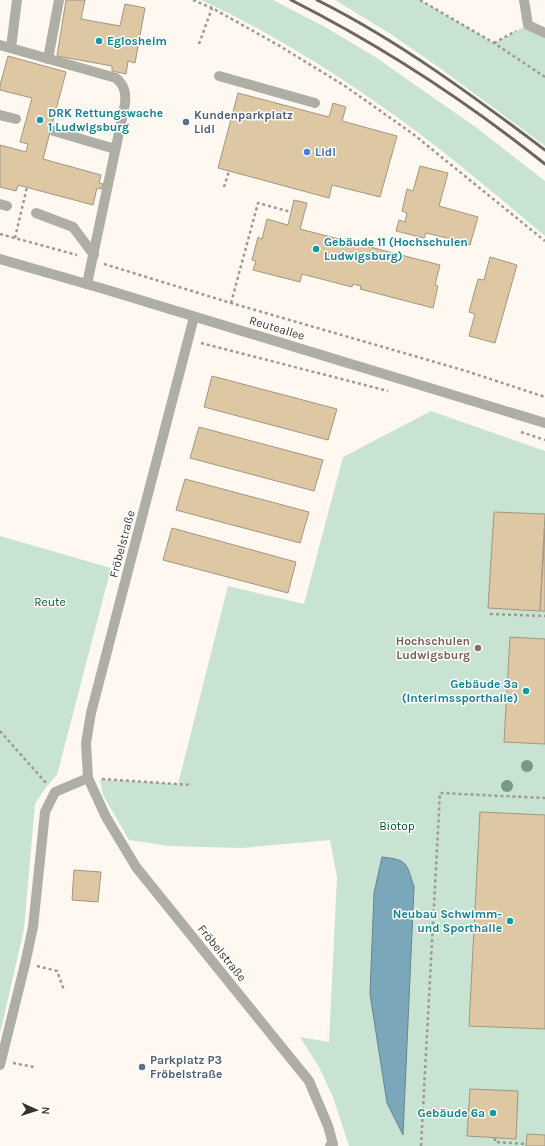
<svg xmlns="http://www.w3.org/2000/svg" width="545" height="1146" font-family="Karla,sans-serif">
  <style>
    .green { fill: #c8e3d1 }
    .water { fill: #7ba7ba; stroke: #68858f }
    .building { fill: #dec7a3; stroke: #a29681 }
    .lines { fill: none; stroke-linecap: round; stroke-linejoin: round }
    .path { stroke: #9f9991; stroke-width: 2.5; stroke-dasharray: 3 3; stroke-linecap: butt }
    .minor { stroke: #aeaea4; stroke-width: 10 }
    .rail { stroke: #6c675e; stroke-width: 3 }
    .tree { fill: #779a85 }
    .culture-dot { fill: #0f9aa8; stroke: #fff; stroke-width: 1.5 }
    .service-dot { fill: #5c6f8a; stroke: #fff; stroke-width: 1.5 }
    .shop-dot { fill: #3f7fe0; stroke: #fff; stroke-width: 1.5 }
    .education-dot { fill: #8d6e63; stroke: #fff; stroke-width: 1.5 }
    .labels { text-anchor: middle; dominant-baseline: central; stroke-width: 3; stroke-linejoin: round; paint-order: stroke }
    .culture-label { font-size: 12px; font-weight: bold; fill: #0d838f; stroke: #fff; text-anchor: start }
    .service-label { font-size: 12px; font-weight: bold; fill: #4e5e75; stroke: #fff; text-anchor: start }
    .shop-label { font-size: 12px; font-weight: bold; fill: #366cbe; stroke: #fff; text-anchor: start }
    .street-label { font-size: 12px; fill: #3a352c; stroke: #fff }
    .park-label { font-size: 12px; fill: #094e2e; stroke: #fff }
    .education-label { font-size: 12px; font-weight: bold; fill: #785e54; stroke: #fff; text-anchor: end }
  </style>
  <rect width="100%" height="100%" fill="#fef8f0"/>
  <g class="green">
    <path d="M201,0H273L325,27L374,56L421,89L477,128L545,181V236C502,200 460,164 416,131C350,82 275,34 201,0Z"/>
    <polygon points="335,0 420,0 494,43 528,25 545,33 545,146 437,66 389,33"/>
    <polygon points="431,411 545,451 545,1135 526,1146 349,1146 333,1097 319,1067 300,1037 329,1042 337,877 330,840 241,848 169,846 129,840 103,795 100,779 178,784 228,586 304,604 343,457"/>
    <polygon points="0,536 111,568 57,775 46,787 35,804 24,929 0,1034"/>
  </g>
  <path class="water" d="M382,857C408,860 406,862 414,887L403,1135L387,1103L370,994L374,893Z"/>
  <g class="building">
    <polygon points="66,0 85,0 81,19 120,26 125,4 145,8 135,63 128,61 126,74 112,71 112,66 57,56"/>
    <polygon points="8,56 66,72 43,159 101,175 99,183 103,184 101,189 97,188 93,205 18,185 16,191 0,187 0,145 26,152 28,144 20,142 32,98 0,90 0,85"/>
    <polygon points="238,93 329,117 333,103 346,107 342,121 397,136 380,197 332,185 329,198 218,168"/>
    <polygon points="420,166 448,173 439,206 478,217 470,245 459,241 458,247 449,245 451,239 426,233 424,238 396,231 399,220 405,222 407,213 402,211 407,189 413,191"/>
    <polygon points="294,200 307,203 300,229 440,265 435,285 438,286 433,308 360,289 361,286 353,284 352,287 302,274 300,282 253,270 256,261 252,260 258,237 262,239 267,219 288,225"/>
    <polygon points="490,257 517,265 495,343 469,336 475,314 469,312 478,279 484,280"/>
    <polygon points="212,376 337,409 328,440 204,407"/>
    <polygon points="199,427 323,460 314,491 190,458"/>
    <polygon points="185,479 309,512 300,543 176,510"/>
    <polygon points="494,512 545,514 540,611 488,608"/>
    <polygon points="172,528 296,562 288,593 163,560"/>
    <polygon points="545,528 545,611 540,611"/>
    <polygon points="510,637 545,639 545,744 504,742"/>
    <polygon points="480,812 545,815 545,1029 469,1026"/>
    <polygon points="74,870 101,872 98,902 72,900"/>
    <polygon points="470,1089 518,1091 516,1139 467,1136"/>
    <polygon points="527,1134 545,1135 545,1146 526,1146"/>
  </g>
  <g class="lines">
    <g class="path">
      <polyline points="193,0 212,8 278,45 345,86 413,134 545,241"/>
      <polyline points="420,0 494,43 545,77"/>
      <polyline points="494,43 516,31"/>
      <polyline points="199,44 212,8"/>
      <polyline points="224,187 229,171"/>
      <polyline points="0,234 77,255"/>
      <polyline points="15,238 27,187"/>
      <polyline points="104,264 231,303 466,371 545,397"/>
      <polyline points="231,303 258,203 291,212"/>
      <polyline points="201,343 388,391"/>
      <polyline points="521,432 545,440"/>
      <polyline points="490,614 545,616"/>
      <polyline points="0,731 46,783"/>
      <polyline points="102,779 192,785"/>
      <polyline points="37,966 57,971 64,990"/>
      <polyline points="13,1063 34,1067"/>
      <polyline points="495,1138 495,1142 526,1144"/>
      <polyline points="421,1146 440,793 545,798"/>
    </g>
    <g class="minor">
      <polyline points="524,0 528,25 545,33"/>
      <path d="M0,45L116,78C125,86 126,93 125,104L87,284"/>
      <polyline points="11,48 17,0"/>
      <polyline points="48,59 59,0"/>
      <polyline points="219,76 315,103"/>
      <polyline points="0,115 16,119"/>
      <polyline points="54,131 115,149"/>
      <polyline points="0,204 7,206"/>
      <polyline points="36,213 73,227 94,255"/>
      <polyline points="0,259 104,289 545,423"/>
      <polyline points="194,317 91,713 86,743 88,778 106,817 136,867 309,1081 328,1126 333,1144 330,1146"/>
      <polyline points="0,1065 25,964 33,927 45,812 55,792 88,778"/>
    </g>
    <g class="rail">
      <path d="M291,0C382,46 466,101 545,164"/>
      <path d="M317,0C399,41 473,96 545,150"/>
    </g>
  </g>
  <g class="tree">
    <circle cx="527" cy="766" r="6"/>
    <circle cx="507" cy="786" r="6"/>
  </g>
  <g class="culture-dot">
    <circle cx="99" cy="41" r="4"/>
    <circle cx="40" cy="120" r="4"/>
    <circle cx="316" cy="249" r="4"/>
    <circle cx="526" cy="691" r="4"/>
    <circle cx="510" cy="921" r="4"/>
    <circle cx="493" cy="1113" r="4"/>
  </g>
  <g class="service-dot">
    <circle cx="186" cy="122" r="4"/>
    <circle cx="142" cy="1067" r="4"/>
  </g>
  <circle class="shop-dot" cx="307" cy="152" r="4"/>
  <circle class="education-dot" cx="478" cy="648" r="4"/>
  <g class="labels">
    <g class="culture-label">
      <text x="107" y="41">Eglosheim</text>
      <text x="48" y="113">DRK Rettungswache<tspan x="48" dy="14">1 Ludwigsburg</tspan></text>
      <text x="324" y="242">Gebäude 11 (Hochschulen<tspan x="324" dy="14">Ludwigsburg)</tspan></text>
      <text x="518" y="684" text-anchor="end">Gebäude 3a<tspan x="518" dy="14">(Interimssporthalle)</tspan></text>
      <text x="502" y="914" text-anchor="end">Neubau Schwimm-<tspan x="502" dy="14">und Sporthalle</tspan></text>
      <text x="485" y="1113" text-anchor="end">Gebäude 6a</text>
    </g>
    <g class="service-label">
      <text x="194" y="115">Kundenparkplatz<tspan x="194" dy="14">Lidl</tspan></text>
      <text x="150" y="1060">Parkplatz P3<tspan x="150" dy="14">Fröbelstraße</tspan></text>
    </g>
    <g class="shop-label">
      <text x="315" y="152">Lidl</text>
    </g>
    <g class="street-label">
      <text transform="translate(277 328) rotate(17)">Reuteallee</text>
      <text transform="translate(122 544) rotate(-75)">Fröbelstraße</text>
      <text transform="translate(222 953) rotate(51)">Fröbelstraße</text>
    </g>
    <g class="park-label">
      <text x="50" y="602">Reute</text>
      <text x="397" y="826">Biotop</text>
    </g>
    <g class="education-label">
      <text x="470" y="641">Hochschulen<tspan x="470" dy="14">Ludwigsburg</tspan></text>
    </g>
  </g>
  <g transform="translate(36 1110) rotate(93)" stroke="#ffffff" stroke-width="3" paint-order="stroke">
  <path d="M0-3L7 15L0 10L-7 15Z" fill="#3a352c"/>
  <text y="-6" font-size="11" font-weight="bold" text-anchor="middle" fill="#3a352c">N</text>
  </g>
</svg>
